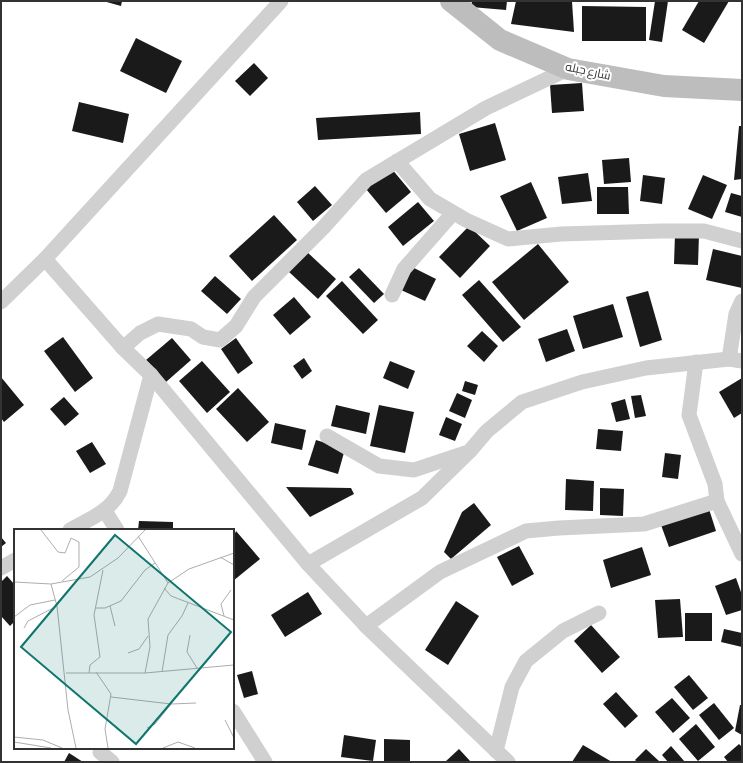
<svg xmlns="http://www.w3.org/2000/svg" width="743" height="763" font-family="'Alegreya Sans',Cairo,sans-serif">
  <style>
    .building { fill: #1a1a1a }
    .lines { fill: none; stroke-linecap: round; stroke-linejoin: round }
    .minor { stroke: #d0d0d0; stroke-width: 15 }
    .secondary { stroke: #bdbdbd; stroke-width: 22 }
    .labels { text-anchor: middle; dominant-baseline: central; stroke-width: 4; stroke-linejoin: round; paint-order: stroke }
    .street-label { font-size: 12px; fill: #333; stroke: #fff }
    .inset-road { fill: none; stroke: #adadad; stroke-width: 1 }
    .view { fill: #0f766e; fill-opacity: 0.15; stroke: #0f766e; stroke-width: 2 }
    .inset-edge { fill: none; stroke: #333; stroke-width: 2 }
  </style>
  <rect width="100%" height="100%" fill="#fff"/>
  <g class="building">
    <polygon points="103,1 122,1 121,6"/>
    <polygon points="472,1 507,1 506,10 471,7"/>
    <polygon points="516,1 572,1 574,32 511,24"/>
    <polygon points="655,1 668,1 662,42 649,40"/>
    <polygon points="699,1 729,1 704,43 682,30"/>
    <polygon points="582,6 646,7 646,41 582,41"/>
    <polygon points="136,38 182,61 166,93 120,71"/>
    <polygon points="254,63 268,78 250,96 235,81"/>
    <polygon points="582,83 584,111 552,113 550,85"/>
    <polygon points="79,102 129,114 123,143 72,131"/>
    <polygon points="420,112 421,134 318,140 316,118"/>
    <polygon points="495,123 506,160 470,171 459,134"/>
    <polygon points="739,126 742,126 742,179 734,180"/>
    <polygon points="629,158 631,182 604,184 602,160"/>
    <polygon points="391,168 411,192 386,213 366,189"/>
    <polygon points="588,173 592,201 562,204 558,177"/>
    <polygon points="643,175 665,178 662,204 640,201"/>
    <polygon points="703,175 727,185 712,219 688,209"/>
    <polygon points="531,182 547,218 517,231 500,196"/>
    <polygon points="315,186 332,205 313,221 297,202"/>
    <polygon points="597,187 628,187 629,214 597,214"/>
    <polygon points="731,193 742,196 742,217 725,212"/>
    <polygon points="418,202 434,221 403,246 388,227"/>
    <polygon points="274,215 297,240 252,281 229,256"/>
    <polygon points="469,226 490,246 460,278 439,257"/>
    <polygon points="675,234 699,234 698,265 674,264"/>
    <polygon points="538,244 569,282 524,320 492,282"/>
    <polygon points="713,249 742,256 742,288 706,280"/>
    <polygon points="306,251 336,279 318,299 288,271"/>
    <polygon points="412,267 436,279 425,301 401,290"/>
    <polygon points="359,268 384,294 374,303 349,277"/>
    <polygon points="215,276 241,299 227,314 201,291"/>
    <polygon points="479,280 521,327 503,342 462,295"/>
    <polygon points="342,281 378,320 363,334 326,296"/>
    <polygon points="648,291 662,340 640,347 626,297"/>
    <polygon points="294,297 311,317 290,335 273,315"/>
    <polygon points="613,304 623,337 583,349 573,316"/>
    <polygon points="567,329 575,351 546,362 538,339"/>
    <polygon points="482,331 498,346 484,362 467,346"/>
    <polygon points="63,337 93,378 75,392 44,351"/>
    <polygon points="172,338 191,360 166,382 146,360"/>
    <polygon points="236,338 253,363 238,374 221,349"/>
    <polygon points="304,358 312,371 302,379 293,366"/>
    <polygon points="202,361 230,392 207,413 179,381"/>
    <polygon points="390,361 415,371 408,389 383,378"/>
    <polygon points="1,377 24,405 4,422 1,418"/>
    <polygon points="742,378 742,413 734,418 719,392"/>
    <polygon points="465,381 478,385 475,395 462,391"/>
    <polygon points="238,388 269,422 247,442 216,409"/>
    <polygon points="457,393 472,400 465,418 449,411"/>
    <polygon points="641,395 646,416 635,418 631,396"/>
    <polygon points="64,397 79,414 65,426 50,409"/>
    <polygon points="625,399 630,419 616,422 611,403"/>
    <polygon points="336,405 370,413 366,434 331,426"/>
    <polygon points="379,405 414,412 405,453 370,446"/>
    <polygon points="446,417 462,424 455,441 439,435"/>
    <polygon points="275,423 306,430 302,450 271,443"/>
    <polygon points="598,429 623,431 621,451 596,449"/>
    <polygon points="316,440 345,449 338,474 308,465"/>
    <polygon points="92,442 106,464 90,473 76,451"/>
    <polygon points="665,453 681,455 678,479 662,477"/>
    <polygon points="566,479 594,481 593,511 565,510"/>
    <polygon points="286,487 351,488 354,494 310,517"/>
    <polygon points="600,488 624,489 623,516 600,515"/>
    <polygon points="474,503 491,525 451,559 444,552 462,512"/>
    <polygon points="709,509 716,531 669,547 661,525"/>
    <polygon points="139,521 173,522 173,530 138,530"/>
    <polygon points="236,531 260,559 233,581 233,538"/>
    <polygon points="1,537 6,543 1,547"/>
    <polygon points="519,546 534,574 512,586 497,557"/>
    <polygon points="642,547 651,575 611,588 603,560"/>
    <polygon points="7,576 15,585 15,621 10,626 1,616 1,582"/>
    <polygon points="736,578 742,595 742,610 726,615 715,586"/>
    <polygon points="308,592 322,614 285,637 271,615"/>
    <polygon points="680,599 683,637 658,638 655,600"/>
    <polygon points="456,601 479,616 448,665 425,650"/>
    <rect x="685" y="613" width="27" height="28"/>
    <polygon points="591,625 620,657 602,673 574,641"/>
    <polygon points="724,629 742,633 742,647 721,642"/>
    <polygon points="252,671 258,694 244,698 237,675"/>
    <polygon points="689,675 708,698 693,710 674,687"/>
    <polygon points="616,692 638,716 625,728 603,704"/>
    <polygon points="672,698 690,718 673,733 655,712"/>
    <polygon points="714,703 734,728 719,740 699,715"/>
    <polygon points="740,705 742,705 742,735 735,731"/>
    <polygon points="696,724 715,747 698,761 679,739"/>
    <polygon points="344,735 376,740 373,761 341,757"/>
    <polygon points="384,739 410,740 410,762 384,762"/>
    <polygon points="739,744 742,747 742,762 728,762 724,757"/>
    <polygon points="583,745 612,762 572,762"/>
    <polygon points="671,746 685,762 668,762 662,755"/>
    <polygon points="459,749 471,762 445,762"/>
    <polygon points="646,749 660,762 637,762 635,760"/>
    <polygon points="69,753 83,762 64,762"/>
  </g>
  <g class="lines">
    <g class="minor">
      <polyline points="397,161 430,199 466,220 508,239 561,234 661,231 704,231 742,241"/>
      <polyline points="45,259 123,348 151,375 308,564 366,626 508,762"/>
      <polyline points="392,295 404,269 453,213"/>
      <polyline points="1,302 45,259 281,1"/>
      <polyline points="123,348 140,333 158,324 191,329 203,337 220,340 236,326 254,297 323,228 366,180 486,108 568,69"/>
      <polyline points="729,359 736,314 742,301"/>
      <polyline points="696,362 689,415 715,484 717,501 742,554"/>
      <polyline points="327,436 379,466 414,470 465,453"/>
      <polyline points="105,511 117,530"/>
      <path d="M70,530C89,519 110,512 120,491L151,375"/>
      <polyline points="308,564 422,498 469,452 487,431 522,402 582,382 646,368 729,359 742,361"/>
      <polyline points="1,568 15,560"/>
      <polyline points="366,626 440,572 526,531 559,528 644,524 717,501"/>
      <polyline points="233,711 265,762"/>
      <polyline points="496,751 512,687 526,661 563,631 599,613"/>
      <polyline points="100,752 112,762"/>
    </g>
    <polyline class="secondary" points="451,1 500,40 568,69 664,86 742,90"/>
  </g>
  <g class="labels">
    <g class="street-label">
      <text transform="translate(588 71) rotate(12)">شارع جبله</text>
    </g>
  </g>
  <g transform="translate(14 529)">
    <rect width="220" height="220" fill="#fff"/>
    <path class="inset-road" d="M27,1L44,23L51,24L57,9L65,13V38L48,52M124,7L154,54M206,28L220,36M0,53L37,55L76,48L104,29L131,1M37,55L43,77L54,181L62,219M150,59L157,67L220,91M96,77L101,97M81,79H91L107,72L131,41L141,34M210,87L207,75L217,61M0,88L16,76L41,71M10,99L14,92L43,77M176,106L173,123L183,139M114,124L125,120L134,107M82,143L97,165L91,200L94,219M148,143L154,106L168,87L174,74M52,144H131L220,136M75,144L76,136L86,128L80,86L89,41M131,144L136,118L134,90L154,54L175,40L220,24M97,168L157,175L182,174M211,191L220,209M133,199L141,195L157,175M0,208L29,211L48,219M0,213L37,219M149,219L164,213L181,219"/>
    <path class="view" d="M101,6L217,103L122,215L7,118Z"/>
    <rect width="220" height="220" class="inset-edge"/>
  </g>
  <rect width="743" height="763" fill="none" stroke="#333333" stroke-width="4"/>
</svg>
